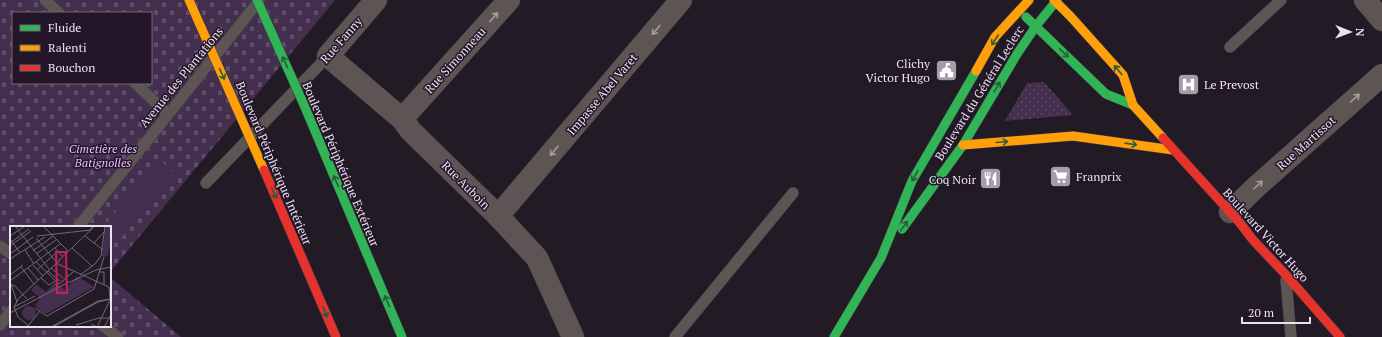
<svg xmlns="http://www.w3.org/2000/svg" width="1382" height="337" font-family="'PT Serif',serif">
  <style>
    .grass { fill: url(#grass-dots) }
    .cemetery { fill: url(#cemetery-stones); fill-rule: evenodd }
    .garden { fill: #452f4f }
    .lines { fill: none; stroke-linecap: round; stroke-linejoin: round }
    .lane-casing { stroke: #3d3740; stroke-width: 12 }
    .street-casing { stroke: #3d3740; stroke-width: 23 }
    .fast-casing { stroke: #3d3740; stroke-width: 10 }
    .slow-casing { stroke: #3d3740; stroke-width: 10 }
    .jam-casing { stroke: #3d3740; stroke-width: 10 }
    .lane { stroke: #5d5554; stroke-width: 11 }
    .street { stroke: #5d5554; stroke-width: 22 }
    .fast { stroke: #30b455; stroke-width: 9 }
    .slow { stroke: #ff9f0a; stroke-width: 9 }
    .jam { stroke: #e5322d; stroke-width: 9 }
    .fast-bridge-casing { stroke: #3d3740; stroke-width: 10; stroke-linecap: butt }
    .slow-bridge-casing { stroke: #3d3740; stroke-width: 10; stroke-linecap: butt }
    .jam-bridge-casing { stroke: #3d3740; stroke-width: 10; stroke-linecap: butt }
    .fast-bridge { stroke: #30b455; stroke-width: 9 }
    .slow-bridge { stroke: #ff9f0a; stroke-width: 9 }
    .jam-bridge { stroke: #e5322d; stroke-width: 9 }
    .oneway { stroke: #a49ca2 }
    .oneway2 { stroke: #295d3d }
    .labels { text-anchor: middle; dominant-baseline: central; stroke-width: 3; stroke-linejoin: round; paint-order: stroke }
    .street-label { font-size: 12px; fill: #eae2ef; stroke: #231629 }
    .poi-label { font-size: 12px; fill: #eae2ef; stroke: #231629; text-anchor: end }
    .park-label { font-size: 12px; font-style: italic; fill: #e9bfff; stroke: #231629 }
    .inset-road { fill: none; stroke: #726a76; stroke-width: 1 }
    .view { fill: #c42262; fill-opacity: 0.15; stroke: #c42262; stroke-width: 2 }
    .inset-edge { fill: none; stroke: #eae2ef; stroke-width: 2 }
  </style>
  <defs>
    <pattern id="grass-dots" width="8" height="8" patternUnits="userSpaceOnUse"><rect width="8" height="8" fill="#452f4f"/><path d="M2 2h.1M6 6h.1" fill="none" stroke="#604d69" stroke-width="1.8" stroke-linecap="round"/></pattern>
    <pattern id="cemetery-stones" width="16" height="16" patternUnits="userSpaceOnUse"><rect width="16" height="16" fill="#452f4f"/><path d="M2 7V4a2 2 0 0 1 4 0v3zM10 15v-3a2 2 0 0 1 4 0v3z" fill="#604d69"/></pattern>
  </defs>
  <rect width="100%" height="100%" fill="#221a25"/>
  <polygon class="grass" points="1044,82 1073,115 1005,121 1027,83"/>
  <path class="cemetery" d="M0,0H335L110,272V227H11V326H110V277L181,337H0ZM13,13H151V83H13Z"/>
  <polygon class="garden" points="159,160 175,173 117,243 110,237 110,227 103,227"/>
  <g class="lines">
    <defs>
      <g id="lane">
        <polyline points="45,0 59,13"/>
        <polyline points="1230,47 1281,0"/>
        <polyline points="135,83 168,114"/>
        <polyline points="206,183 328,56"/>
        <polyline points="78,227 259,1"/>
        <polyline points="0,246 11,254"/>
        <polyline points="1286,280 1291,337"/>
        <polyline points="0,325 11,311"/>
        <polyline points="103,326 118,337"/>
        <polyline points="675,337 793,193"/>
      </g>
      <g id="street">
        <polyline points="376,0 328,56 402,119 411,131 498,216 537,258 573,337"/>
        <polyline points="1365,0 1382,20"/>
        <polyline points="402,119 509,0"/>
        <polyline points="1230,212 1256,187 1382,75"/>
        <polyline points="498,216 681,0"/>
      </g>
      <g id="fast">
        <polyline points="1026,17 1106,94 1133,105"/>
        <polyline points="902,229 963,145 1017,54 1036,26 1057,0"/>
        <polyline points="834,337 881,258 912,181 976,71"/>
      </g>
      <g id="slow">
        <polyline points="1054,0 1071,17 1123,75 1133,105 1163,138"/>
        <polyline points="976,71 995,37 1029,0"/>
        <polyline points="963,145 1073,136 1173,150"/>
      </g>
      <polyline id="jam" points="1163,138 1240,223 1253,240 1286,275 1340,337"/>
    </defs>
    <use href="#lane" class="lane-casing"/>
    <use href="#street" class="street-casing"/>
    <use href="#fast" class="fast-casing"/>
    <use href="#slow" class="slow-casing"/>
    <use href="#jam" class="jam-casing"/>
    <use href="#lane" class="lane"/>
    <use href="#street" class="street"/>
    <use href="#fast" class="fast"/>
    <use href="#slow" class="slow"/>
    <use href="#jam" class="jam"/>
    <defs>
      <polyline id="fast-bridge" points="257,0 304,105 402,337"/>
      <polyline id="slow-bridge" points="189,0 264,170"/>
      <polyline id="jam-bridge" points="264,170 336,337"/>
    </defs>
    <use href="#fast-bridge" class="fast-bridge-casing"/>
    <use href="#slow-bridge" class="slow-bridge-casing"/>
    <use href="#jam-bridge" class="jam-bridge-casing"/>
    <use href="#fast-bridge" class="fast-bridge"/>
    <use href="#slow-bridge" class="slow-bridge"/>
    <use href="#jam-bridge" class="jam-bridge"/>
  </g>
  <defs><path id="oneway-shaft" d="M-6 0H5M1.5-3L5.5 0L1.5 3" fill="none" stroke-width="1.6" stroke-linecap="round" stroke-linejoin="round"/></defs>
  <g class="oneway">
    <use href="#oneway-shaft" transform="translate(494 17) rotate(-48)"/>
    <use href="#oneway-shaft" transform="translate(656 30) rotate(130)"/>
    <use href="#oneway-shaft" transform="translate(1355 98) rotate(-42)"/>
    <use href="#oneway-shaft" transform="translate(554 151) rotate(130)"/>
    <use href="#oneway-shaft" transform="translate(1258 185) rotate(-42)"/>
  </g>
  <g class="oneway2">
    <use href="#oneway-shaft" transform="translate(995 40) rotate(124)"/>
    <use href="#oneway-shaft" transform="translate(1064 53) rotate(44)"/>
    <use href="#oneway-shaft" transform="translate(285 62) rotate(-114)"/>
    <use href="#oneway-shaft" transform="translate(1118 70) rotate(-131)"/>
    <use href="#oneway-shaft" transform="translate(222 74) rotate(66)"/>
    <use href="#oneway-shaft" transform="translate(997 87) rotate(-60)"/>
    <use href="#oneway-shaft" transform="translate(1002 142) rotate(-5)"/>
    <use href="#oneway-shaft" transform="translate(1131 144) rotate(8)"/>
    <use href="#oneway-shaft" transform="translate(915 176) rotate(119)"/>
    <use href="#oneway-shaft" transform="translate(336 181) rotate(-113)"/>
    <use href="#oneway-shaft" transform="translate(274 193) rotate(67)"/>
    <use href="#oneway-shaft" transform="translate(904 226) rotate(-54)"/>
    <use href="#oneway-shaft" transform="translate(387 301) rotate(-113)"/>
    <use href="#oneway-shaft" transform="translate(325 312) rotate(67)"/>
  </g>
  <defs>
    <symbol id="civic-square" viewBox="-11 -11 22 22"><rect x="-9" y="-9" width="18" height="18" rx="4" fill="#a49ca8" stroke="#231629"/><path d="M-.6-6.5H3V-4.5H.6V-3L4-1V1h2V6H-6V1h2V-1L-.6-3ZM-1.2 2.5V6h2.4V2.5Z" fill="#fff"/></symbol>
    <symbol id="hospital-square" viewBox="-11 -11 22 22"><rect x="-9" y="-9" width="18" height="18" rx="4" fill="#a49ca8" stroke="#231629"/><path d="M-5-5h3v3.5h4V-5h3V5h-3V1.5h-4V5h-3Z" fill="#fff"/></symbol>
    <symbol id="supermarket-square" viewBox="-11 -11 22 22"><rect x="-9" y="-9" width="18" height="18" rx="4" fill="#a49ca8" stroke="#231629"/><path d="M-6-5.5h2.5l.6 2H6L4.5 2H-2.5L-4.4-4H-6ZM-1.5 3.2a1.3 1.3 0 1 0 .1 0ZM3 3.2a1.3 1.3 0 1 0 .1 0Z" fill="#fff"/></symbol>
    <symbol id="restaurant-square" viewBox="-11 -11 22 22"><rect x="-9" y="-9" width="18" height="18" rx="4" fill="#a49ca8" stroke="#231629"/><path d="M-5-6h1v4h1v-4h1v4h1v-4h1v5L-1.5 .5V6h-2V.5L-5-1ZM5-6V6H3V1.5H1.5Q1.5-4 5-6Z" fill="#fff"/></symbol>
  </defs>
  <g fill-rule="evenodd">
    <use href="#civic-square" x="934" y="58" width="25" height="25"/>
    <use href="#hospital-square" x="1176" y="72" width="25" height="25"/>
    <use href="#supermarket-square" x="1048" y="164" width="25" height="25"/>
    <use href="#restaurant-square" x="978" y="166" width="25" height="25"/>
  </g>
  <g class="labels">
    <g class="street-label">
      <text transform="translate(341 40) rotate(-49)">Rue Fanny</text>
      <text transform="translate(455 60) rotate(-48)">Rue Simonneau</text>
      <text transform="translate(181 77) rotate(-51)">Avenue des Plantations</text>
      <text transform="translate(979 93) rotate(-58)">Boulevard du Général Leclerc</text>
      <text transform="translate(602 94) rotate(-50)">Impasse Abel Varet</text>
      <text transform="translate(1306 143) rotate(-42)">Rue Martissot</text>
      <text transform="translate(274 163) rotate(67)">Boulevard Périphérique Intérieur</text>
      <text transform="translate(341 164) rotate(67)">Boulevard Périphérique Extérieur</text>
      <text transform="translate(466 185) rotate(45)">Rue Auboin</text>
      <text transform="translate(1266 235) rotate(48)">Boulevard Victor Hugo</text>
    </g>
    <g class="poi-label">
      <text x="930" y="63">Clichy<tspan x="930" dy="14">Victor Hugo</tspan></text>
      <text x="1204" y="84" text-anchor="start">Le Prevost</text>
      <text x="1076" y="176" text-anchor="start">Franprix</text>
      <text x="976" y="179">Coq Noir</text>
    </g>
    <g class="park-label">
      <text x="103" y="148">Cimetière des<tspan x="103" dy="14">Batignolles</tspan></text>
    </g>
  </g>
  <g transform="translate(10 226)">
    <rect width="101" height="101" fill="#221a25"/>
    <path d="M67,50L84,61L36,88L25,80L30,72L21,64L26,58L36,66L45,56L55,64Z" fill="#452f4f"/>
    <path d="M96,0H101V17L98,29L94,31L92,30Z" fill="#452f4f"/>
    <path d="M12 87a7 7 0 1 1 14 0a7 7 0 1 1-14 0Z" fill="#452f4f"/>
    <path class="inset-road" d="M5,0L39,43M33,0L58,25M0,10L15,0M27,10L81,4L82,0M75,10L93,24M26,12L48,38L99,61L100,74M0,13L10,27M0,17L19,3M84,17L95,5M0,20L21,5M45,22L53,31M62,22L82,40M15,24L24,38M23,25L43,10M0,28L23,11M26,28L46,14M0,33L35,11M49,34L85,0M26,36L49,58L63,46M23,39L33,50M11,41L24,58M18,42L28,54M41,42L53,52M27,44L48,25M38,45L50,55M89,46H94V59M0,49L13,39M70,49L85,38L91,30L95,0M31,52L39,59L45,55M0,55L50,18M0,55L7,76M0,60L4,59L17,73M4,81L25,70M25,82L37,90L84,63L94,31M0,87L51,60L86,44L101,41M81,98L87,101L100,74M66,99L89,92H101M17,101L30,85M20,101L8,91L4,81L9,72L50,34M41,101L88,75L101,73M43,101L88,76L101,73M94,101L101,89"/>
    <path class="view" d="M46,26H56L57,67H47Z"/>
    <rect width="101" height="101" class="inset-edge"/>
  </g>
  <rect x="12" y="12" width="140" height="72" fill="#231629" stroke="#736878"/>
  <rect x="20" y="25" width="20" height="6" fill="#30b455" stroke="#736878"/>
  <text x="48" y="32" font-size="12" fill="#eae2ef">Fluide</text>
  <rect x="20" y="45" width="20" height="6" fill="#ff9f0a" stroke="#736878"/>
  <text x="48" y="52" font-size="12" fill="#eae2ef">Ralenti</text>
  <rect x="20" y="65" width="20" height="6" fill="#e5322d" stroke="#736878"/>
  <text x="48" y="72" font-size="12" fill="#eae2ef">Bouchon</text>
  <g transform="translate(1350 32) rotate(91)" stroke="#231629" stroke-width="3" paint-order="stroke">
  <path d="M0-3L7 15L0 10L-7 15Z" fill="#eae2ef"/>
  <text y="-6" font-size="11" font-weight="bold" text-anchor="middle" fill="#eae2ef">N</text>
  </g>
  <path d="M1242 317v6h68v-6" fill="none" stroke="#eae2ef" stroke-width="2"/>
  <text x="1248" y="317" font-size="12" fill="#eae2ef" stroke="#231629" stroke-width="3" paint-order="stroke">20 m</text>
</svg>
